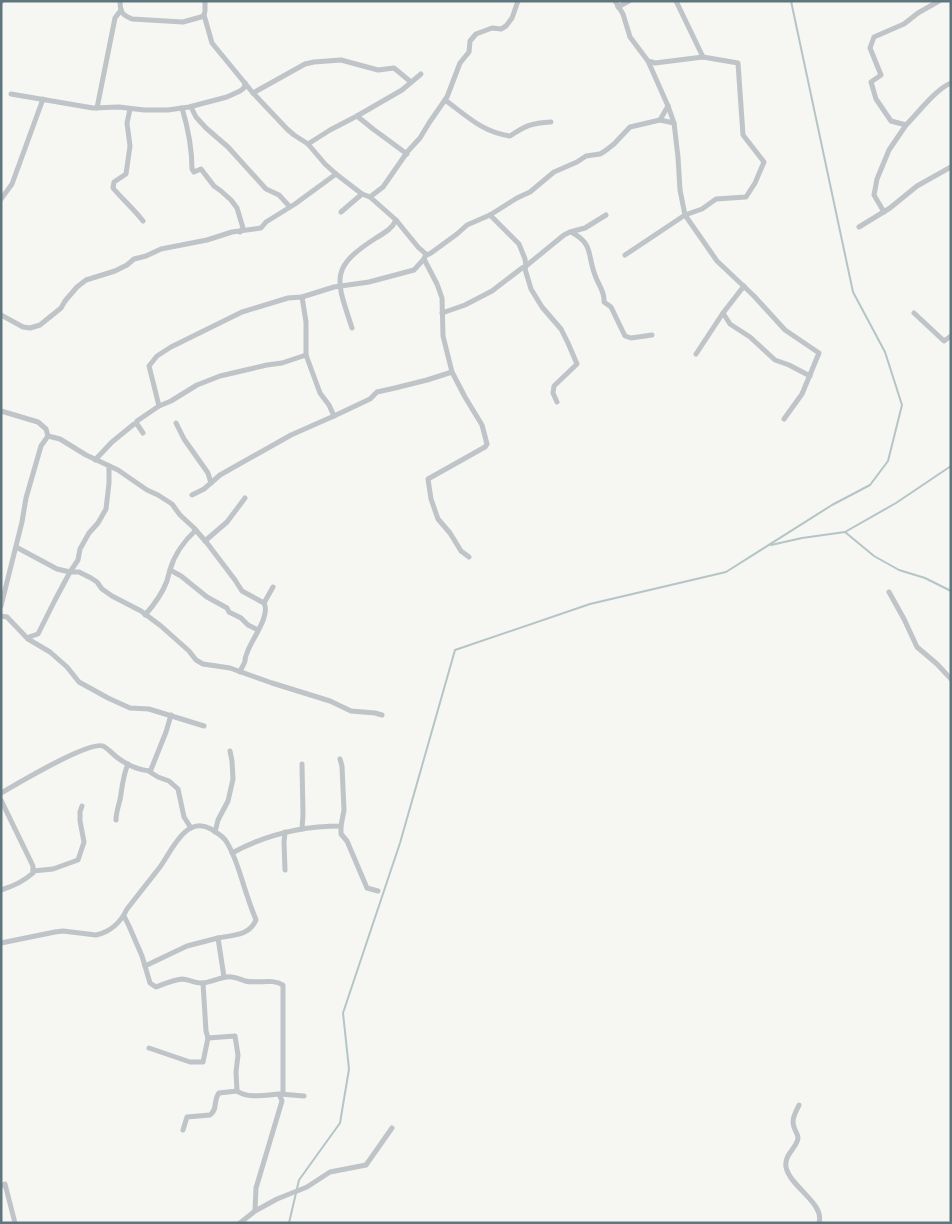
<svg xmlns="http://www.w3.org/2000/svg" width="952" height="1224" font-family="'DejaVu Sans',sans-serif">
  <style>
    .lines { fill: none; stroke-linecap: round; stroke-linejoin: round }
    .stream { stroke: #b5c5c7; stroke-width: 2 }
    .street { stroke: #bec4c7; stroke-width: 5 }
  </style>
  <rect width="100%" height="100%" fill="#f6f6f2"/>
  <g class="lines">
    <g class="stream">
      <polyline points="1,4 4,1"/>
      <polyline points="845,532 874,556 899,570 925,578 951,591"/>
      <polyline points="771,545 802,538 845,532 896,503 951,466"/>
      <polyline points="289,1223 299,1180 340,1123 349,1069 343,1013 400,843 455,650 590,604 726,572 832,505 870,485 888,461 902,405 885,352 853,292 791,1"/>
    </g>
    <g class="street">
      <path d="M120,1C120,12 122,15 132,19L183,22L201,17L204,15L205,11V1"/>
      <polyline points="615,1 623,14 630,37 648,61 655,63 703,57 738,63 743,135 764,162 755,183 746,197 716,199 702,209 685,215 625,255"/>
      <polyline points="676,1 703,57"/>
      <path d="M939,1L918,13L904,24L874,37L870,48L881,75L871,82L876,99L891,121L906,125C918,113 936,89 951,83"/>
      <polyline points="618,7 629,1"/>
      <polyline points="204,15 212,43 253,93 287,129 294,135 308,144 325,164 336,174 362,194 370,197 396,220 418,247 427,255 431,253 457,234 467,225 490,215 517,198 530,192 554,172 577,162 586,156 600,154 605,151 614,144 630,127 660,120 674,123 678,157 680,190 685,215 717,261 754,296 785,330 819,353 802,394 784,419"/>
      <polyline points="648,61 668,106 674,123"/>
      <polyline points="253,93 305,64 314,62 341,60 378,70 394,68 411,82"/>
      <polyline points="11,94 93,108 119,107 144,110 168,110 189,107 227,97 240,91 244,88 245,83"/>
      <path d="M445,100C467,116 482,132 510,136C525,126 531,123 551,122"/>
      <polyline points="191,107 196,117 206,128 228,147 266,189 279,195 290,207"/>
      <polyline points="97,108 115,18 121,10"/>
      <path d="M182,108C188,128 192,148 192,169L194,172L201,169L214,186L221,191L231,200L237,208L243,228L240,232"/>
      <path d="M130,109L127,123L130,146L126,174L114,182L113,188C123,200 134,209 143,221"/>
      <polyline points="357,116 373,129 407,154"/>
      <polyline points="660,120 668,106"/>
      <polyline points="308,144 330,130 357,116 402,90 421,74"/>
      <polyline points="370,197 383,187 408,151 420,138 429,123 447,97 460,63 469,52 470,41 476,34 492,28 501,29 506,26 512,18 518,1"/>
      <polyline points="1,199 12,184 43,99"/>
      <polyline points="341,212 362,194"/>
      <polyline points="884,212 874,195 877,179 889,150 906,125"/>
      <polyline points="490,215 519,244 525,259 526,266 525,269 531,289 542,307 561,329 568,343 577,364 554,386 553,393 557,402"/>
      <polyline points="859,227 890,208 917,186 951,167"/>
      <path d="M571,232C594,244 587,255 595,275C598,285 605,291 604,302L611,307L625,336L631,338L652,335"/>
      <polyline points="426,254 424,259 437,284 442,298 443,336 452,372 465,397 482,425 487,444 485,447 428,479 431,499 438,519 450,533 461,551 469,557"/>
      <polyline points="302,297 306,322 306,355"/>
      <polyline points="442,313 465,305 492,291 522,268 526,266 564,235 570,232 585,228 606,215"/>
      <polyline points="723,313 730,324 750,337 775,360 789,365 810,376"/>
      <polyline points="914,313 944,341 951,336"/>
      <polyline points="1,315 23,327 30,328 40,325 61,308 65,301 77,287 86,280 115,271 127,265 134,259 146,256 161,249 207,240 232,232 261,228 266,222 295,204 336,174"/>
      <path d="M352,328C336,279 329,268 376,238C384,233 392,229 396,220"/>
      <polyline points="696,354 723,313 744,286"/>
      <polyline points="159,406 149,366 157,356 171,347 242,312 288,298 302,297 334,287 369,282 414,270 424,259"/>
      <polyline points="1,411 38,422 46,429 48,436 41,446 26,498 22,522 1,606"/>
      <polyline points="334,416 370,399 377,392 395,388 427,380 452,372"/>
      <polyline points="137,421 159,406 171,401 197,385 220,376 267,365 282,363 306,355 320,393 329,405 334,416 291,435 220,475 204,489 192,495"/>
      <polyline points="176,423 184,439 208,473 211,483"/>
      <polyline points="48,436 60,439 86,455 118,470 147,490 158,495 172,504 180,515 193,527 207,543 235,580 242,591 264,603 273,587"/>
      <polyline points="95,460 112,442 134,424 137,424 143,433"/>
      <polyline points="205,541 227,522 245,498"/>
      <polyline points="16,547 57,569 70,572 78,560 80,549 89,533 98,523 106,509 109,483 109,466"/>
      <polyline points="170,570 181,576 207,597 227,608 229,612 241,618 248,625 258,630"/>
      <polyline points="889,592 904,619 917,647 937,664 951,679"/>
      <path d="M145,615C154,605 162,594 167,581C168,577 169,573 170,570C174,555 185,540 196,530"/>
      <polyline points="1,616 7,617 28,639 50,652 67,667 79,682 108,698 130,708 149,709 204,726"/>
      <polyline points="28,639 29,637 38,634 55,600 70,572 79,572 91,578 97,582 102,589 112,596 141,611 161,626 189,651 196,660 203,664 230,668 272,683 330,701 351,711 375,713 382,715"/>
      <path d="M240,672C241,668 244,665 245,661C245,659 246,655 247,653C251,640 271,616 264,603"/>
      <polyline points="171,715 166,732 150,772 158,777 169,781 178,789 184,817 191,828"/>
      <path d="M1,793C17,784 88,741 103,746C108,748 113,755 118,758C127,765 139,770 150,771"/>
      <path d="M1,800L33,866V873C23,882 14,886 1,890"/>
      <path d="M116,820C116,813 118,807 120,800C122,788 123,775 128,764"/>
      <polyline points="341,826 341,834 347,841 367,888 378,891"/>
      <polyline points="302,829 303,815 302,764"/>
      <polyline points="215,832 218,820 228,801 233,779 232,761 230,751"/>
      <path d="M232,853C267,834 301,826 341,826L344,810L342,766L340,759"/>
      <polyline points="285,870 284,842 285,832"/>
      <polyline points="33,871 53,869 78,860 84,842 80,821 80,812 82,806"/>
      <path d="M124,916L129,926L142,956L150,983L156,987C164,984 173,980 182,979C188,979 194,983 201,983C209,983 218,978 227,977C233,976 239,979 245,981C257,984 272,978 283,985V1094"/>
      <path d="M1,943L55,932L63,931L96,935C110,932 121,922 127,909C138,895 149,881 160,867C172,850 186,815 211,829C217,833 223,836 226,841C237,858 241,879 248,898C250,905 253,912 256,920C249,936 233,935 218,938L224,977"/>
      <polyline points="145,966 187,946 218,938"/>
      <path d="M203,983L206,1031L208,1038L235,1036L238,1055L236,1072L237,1091C248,1099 266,1095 279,1094L282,1101L256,1188L255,1211L240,1223"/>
      <polyline points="149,1048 190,1062 203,1062 208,1038"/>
      <polyline points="280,1094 304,1096"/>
      <path d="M799,1105C796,1112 791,1119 794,1127C795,1131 798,1134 798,1138C797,1148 784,1154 786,1167C790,1187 825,1203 819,1223"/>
      <path d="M183,1130L187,1117L210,1115C218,1110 213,1100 219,1093L237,1091"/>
      <polyline points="1,1186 5,1184 15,1223"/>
      <polyline points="255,1211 277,1199 307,1187 330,1172 366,1165 392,1128"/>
    </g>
  </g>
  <rect width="952" height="1224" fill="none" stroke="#60767f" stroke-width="5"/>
</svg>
